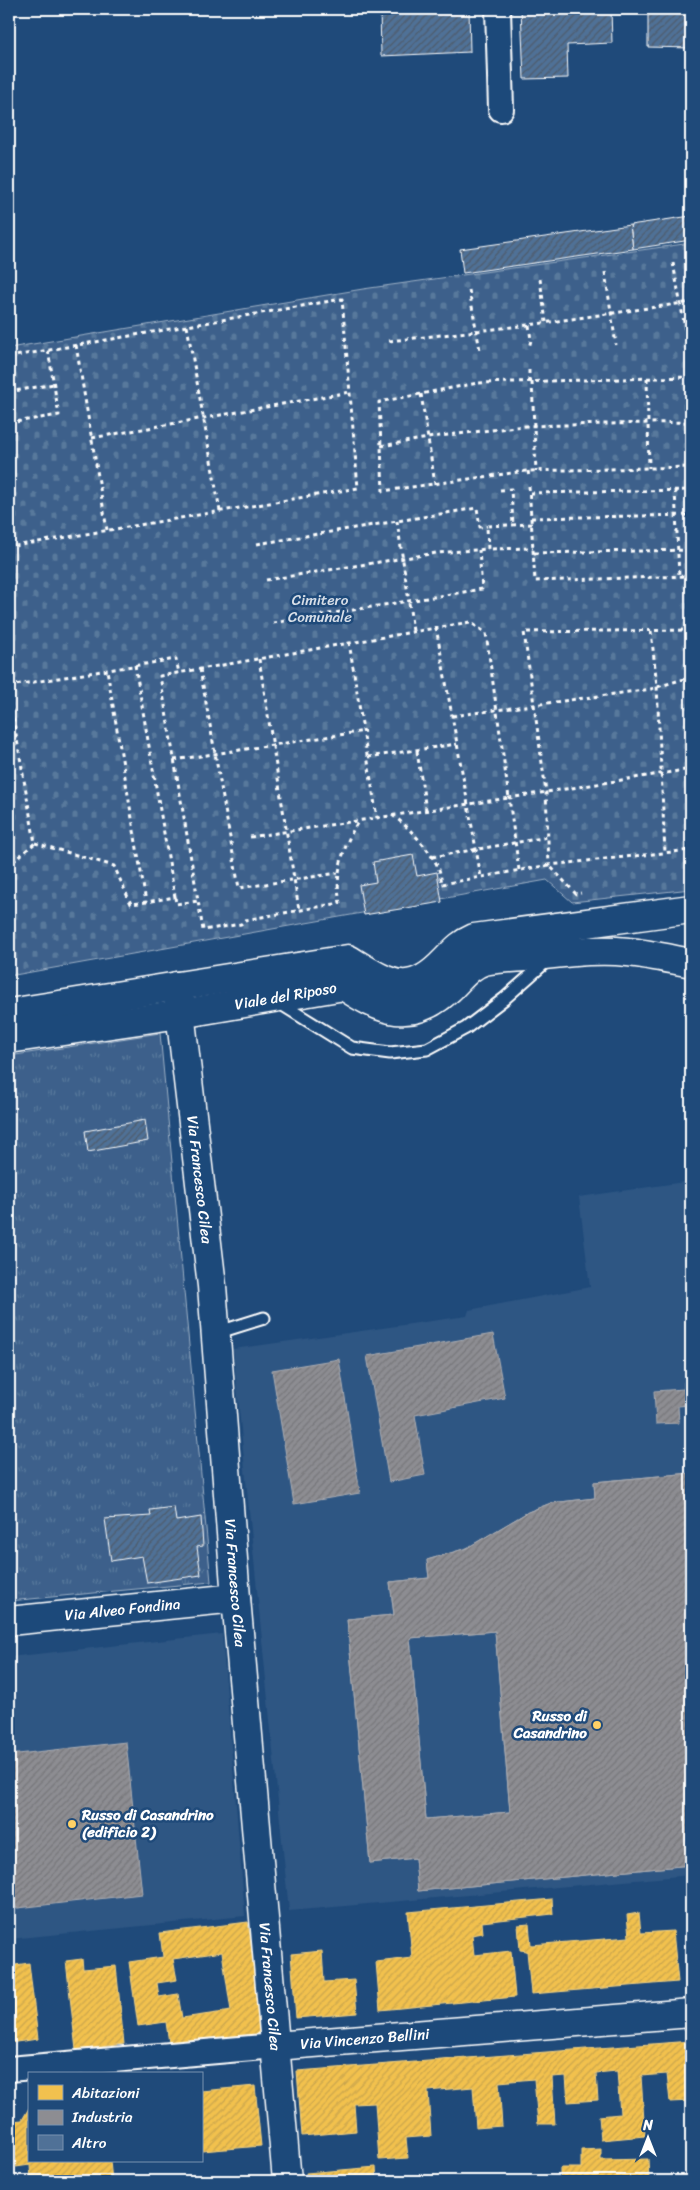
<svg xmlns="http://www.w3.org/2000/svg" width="700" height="2190" font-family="Sriracha,sans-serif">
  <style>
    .built { fill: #2e5683 }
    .grass { fill: url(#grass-tufts); stroke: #9eb0c5 }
    .cemetery { fill: url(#cemetery-stones); stroke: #9eb0c5 }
    .homes { fill: url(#homes-hatch); stroke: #f6d483; fill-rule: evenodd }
    .industry { fill: url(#industry-hatch); stroke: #afafb3; fill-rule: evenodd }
    .building { fill: url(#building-hatch); stroke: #fff }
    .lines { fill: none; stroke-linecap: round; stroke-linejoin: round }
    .service-casing { stroke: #fff; stroke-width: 15 }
    .minor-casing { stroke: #fff; stroke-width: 28 }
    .tertiary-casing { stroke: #fff; stroke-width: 31 }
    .path { stroke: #fff; stroke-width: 3; stroke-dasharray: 4 4; stroke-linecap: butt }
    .service { stroke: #1f4a7a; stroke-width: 11 }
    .minor { stroke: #1f4a7a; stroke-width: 24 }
    .tertiary { stroke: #1f4a7a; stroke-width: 28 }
    .poi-dot { fill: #ffd166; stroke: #1f4a7a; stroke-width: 2 }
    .labels { text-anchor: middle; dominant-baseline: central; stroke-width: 5; stroke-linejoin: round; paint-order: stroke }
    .park-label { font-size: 15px; fill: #d8dfe8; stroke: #1f4a7a }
    .street-label { font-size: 15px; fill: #fff; stroke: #1f4a7a }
    .poi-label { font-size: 15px; font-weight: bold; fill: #fff; stroke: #1f4a7a; text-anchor: end }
  </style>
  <defs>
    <pattern id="grass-tufts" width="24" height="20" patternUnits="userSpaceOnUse" patternTransform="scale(1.25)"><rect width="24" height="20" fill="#3c618b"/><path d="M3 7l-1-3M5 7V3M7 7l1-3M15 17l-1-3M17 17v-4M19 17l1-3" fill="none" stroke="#59799c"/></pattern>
    <pattern id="cemetery-stones" width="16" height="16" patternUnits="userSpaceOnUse" patternTransform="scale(1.25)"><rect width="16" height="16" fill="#3c618b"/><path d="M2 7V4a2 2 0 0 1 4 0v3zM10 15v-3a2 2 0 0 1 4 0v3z" fill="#59799c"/></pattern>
    <pattern id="homes-hatch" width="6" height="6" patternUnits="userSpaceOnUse" patternTransform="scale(1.25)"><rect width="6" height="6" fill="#f2c14e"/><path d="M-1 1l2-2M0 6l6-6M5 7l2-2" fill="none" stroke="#c8a44e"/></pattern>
    <pattern id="industry-hatch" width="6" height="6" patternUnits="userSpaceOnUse" patternTransform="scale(1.25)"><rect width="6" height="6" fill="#8d8d92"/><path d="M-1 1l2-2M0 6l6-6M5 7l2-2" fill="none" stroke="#76767a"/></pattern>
    <pattern id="building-hatch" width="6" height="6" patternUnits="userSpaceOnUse" patternTransform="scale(1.25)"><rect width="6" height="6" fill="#507197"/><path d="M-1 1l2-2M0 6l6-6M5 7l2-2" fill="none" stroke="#4e5b6a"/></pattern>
  </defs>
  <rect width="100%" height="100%" fill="#1f4a7a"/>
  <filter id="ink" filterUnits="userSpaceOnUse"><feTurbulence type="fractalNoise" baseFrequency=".02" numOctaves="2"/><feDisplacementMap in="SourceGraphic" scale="10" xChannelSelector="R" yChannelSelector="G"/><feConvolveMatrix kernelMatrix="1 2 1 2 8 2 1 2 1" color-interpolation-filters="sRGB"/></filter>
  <g filter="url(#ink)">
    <g class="built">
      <polygon points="691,1181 691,1875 289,1911 233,1349 467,1316 469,1310 590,1287 579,1197"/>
      <polygon points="222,1634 245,1916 9,1939 9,1657"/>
    </g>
    <polygon class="grass" points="160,1033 211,1582 9,1601 9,1056"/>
    <polygon class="cemetery" points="691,243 691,889 572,902 547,880 9,976 9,348 363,289"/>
    <g class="homes">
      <polygon points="552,1899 553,1914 482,1922 483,1933 472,1935 474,1955 511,1951 515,1997 380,2010 376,1962 412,1958 408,1912"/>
      <polygon points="639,1913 641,1933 673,1931 678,1982 531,1994 527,1951 520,1950 518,1925 529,1924 531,1945 629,1937 627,1915"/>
      <path d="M248,1922L263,2038L170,2050L166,2022L138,2026L129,1962L163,1957L160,1933ZM222,1952L231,2011L182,2018L178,1994L159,1997L157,1983L177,1980L173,1959Z"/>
      <polygon points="322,1951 324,1982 354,1980 357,2013 296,2018 291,1954"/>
      <polygon points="82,1959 83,1969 116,1966 124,2044 76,2050 66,1961"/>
      <polygon points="29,1963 38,2039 9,2043 9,1966"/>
      <polygon points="691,2041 691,2101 670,2102 667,2074 641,2076 645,2136 601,2140 599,2116 620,2114 617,2071 596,2073 598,2100 568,2102 566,2076 552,2077 555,2124 538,2124 534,2079 499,2082 502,2126 476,2128 473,2087 428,2091 431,2136 406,2138 408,2158 379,2160 375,2103 354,2104 356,2131 302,2136 297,2071"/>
      <polygon points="255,2086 261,2146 202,2151 201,2091"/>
      <polygon points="29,2108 29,2161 110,2161 112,2181 31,2181 30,2165 16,2167 12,2121 22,2120"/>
      <polygon points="601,2149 601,2160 648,2159 649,2181 560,2181 560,2168 581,2168 581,2150"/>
      <polygon points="376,2167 377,2181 307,2181 306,2173"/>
      <polygon points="460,2178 460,2181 420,2181"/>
    </g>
    <g class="industry">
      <polygon points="493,1334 505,1398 415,1415 425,1475 389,1482 367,1356"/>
      <polygon points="339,1359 360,1493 294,1504 272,1370"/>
      <polygon points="684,1382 691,1382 691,1405 678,1406 679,1423 656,1424 654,1391 684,1389"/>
      <path d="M691,1473V1865L418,1891L415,1858L370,1863L347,1619L394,1615L390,1582L429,1578L427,1560L467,1548L528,1512L551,1503L595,1498L594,1482ZM495,1631L510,1812L426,1819L410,1638Z"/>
      <path d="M691,1473V1865L418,1891L415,1858L370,1863L347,1619L394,1615L390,1582L429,1578L427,1560L467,1548L528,1512L551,1503L595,1498L594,1482ZM495,1631L510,1812L426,1819L410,1638Z"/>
      <polygon points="126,1742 142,1894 9,1909 9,1755"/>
    </g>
    <g class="building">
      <polygon points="380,9 469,9 470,52 381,56"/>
      <polygon points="521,9 611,9 612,43 567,45 568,78 524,79"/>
      <polygon points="648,9 691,9 691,48 648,47"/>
      <polygon points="691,216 691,240 633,249 630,225"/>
      <polygon points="630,225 633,249 463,273 460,249"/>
      <polygon points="413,855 417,876 437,872 442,902 364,915 359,885 376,882 373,862"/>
      <polygon points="145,1120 148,1141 88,1152 85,1131"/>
      <polygon points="174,1507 176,1521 201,1517 203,1546 197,1547 201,1575 147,1583 142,1556 111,1561 105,1519 151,1516 150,1510"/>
    </g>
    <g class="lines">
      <defs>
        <g id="service">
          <polyline points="278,1002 352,1048 390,1053 427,1049 466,1028 504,999 548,960"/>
          <polyline points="216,1333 264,1318"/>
        </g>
        <g id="minor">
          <polyline points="498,9 501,109"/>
          <polyline points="9,2069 275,2046"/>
        </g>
        <g id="tertiary">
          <path id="s1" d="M177,986L212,1286L236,1598L287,2181"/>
          <path d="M9,1013L348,959C386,981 407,1001 444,962C454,952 460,944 474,938L691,909"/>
          <path id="s2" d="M9,1039L180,1014L344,986C382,1011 411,1024 449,989C460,979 468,966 484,961C497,958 512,958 525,957C559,954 594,948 628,952C649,954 670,959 691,963"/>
          <path id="s3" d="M9,1621L236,1598"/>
          <path id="s4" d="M275,2046L691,2013"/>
        </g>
      </defs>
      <use href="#service" class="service-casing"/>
      <use href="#minor" class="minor-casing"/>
      <use href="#tertiary" class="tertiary-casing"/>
      <g class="path">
        <polyline points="673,263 688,344"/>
        <polyline points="605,272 616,345"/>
        <polyline points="540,279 546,322"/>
        <polyline points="469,290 480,350"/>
        <polyline points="529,325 531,340 529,348"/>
        <polyline points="187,326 220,511"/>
        <polyline points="389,341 529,325 691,302"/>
        <polyline points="76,345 107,530"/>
        <polyline points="9,357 342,299 358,488 9,547"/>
        <polyline points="691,377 478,383 379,402 383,491 526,471 691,467"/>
        <polyline points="647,378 649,468"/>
        <polyline points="529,382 529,369"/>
        <polyline points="532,382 536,471"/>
        <polyline points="9,392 54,384"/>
        <polyline points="421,394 435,484"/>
        <polyline points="9,423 59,415 48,350"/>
        <polyline points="92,438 350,392"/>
        <polyline points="381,446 440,436 525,426 691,422"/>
        <polyline points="528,471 529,478"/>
        <polyline points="529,486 535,581 691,576"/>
        <polyline points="500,490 511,489 513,525"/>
        <polyline points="675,490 679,576"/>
        <polyline points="530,493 691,490"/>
        <polyline points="531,518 691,515"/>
        <polyline points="397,521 409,601"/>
        <polyline points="532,524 487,526 488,549 533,548"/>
        <polyline points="257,544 477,508 480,527 487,526"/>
        <polyline points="534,553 691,550"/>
        <polyline points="266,580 436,553 488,549"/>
        <polyline points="409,603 413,631"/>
        <polyline points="273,623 482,589 479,550"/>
        <polyline points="436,627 481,877"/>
        <polyline points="691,630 524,632 546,792 549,865 691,850"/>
        <polyline points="651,631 657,686 665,853"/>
        <polyline points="349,642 377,818"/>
        <polyline points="259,659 299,910"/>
        <polyline points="135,665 175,897 146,902"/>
        <polyline points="200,669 239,888 338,873"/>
        <polyline points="9,686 176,659 179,673"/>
        <polyline points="9,694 35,843 9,865"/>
        <polyline points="452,716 651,689 680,680 691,678"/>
        <polyline points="417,751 426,810"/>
        <polyline points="368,757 457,744"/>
        <polyline points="174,760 365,731"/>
        <path d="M392,815C407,825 428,848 437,865C440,870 441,878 442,884L549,865L576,894L581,893"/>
        <path d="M250,837L509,798L486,633L470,622L160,676L203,930L241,924L245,920L340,903C334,873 344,844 359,820"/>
        <polyline points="35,843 114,866 131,904 146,902 107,670"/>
        <polyline points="432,857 548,837"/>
        <polyline points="519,870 509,798 691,769"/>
        <polyline points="175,897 176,904 198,901"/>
      </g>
      <use href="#service" class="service"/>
      <use href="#minor" class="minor"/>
      <use href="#tertiary" class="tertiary"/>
    </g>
  </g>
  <g class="poi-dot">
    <circle cx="597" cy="1725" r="5"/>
    <circle cx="72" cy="1824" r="5"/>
  </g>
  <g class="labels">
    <g class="park-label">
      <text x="320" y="600">Cimitero<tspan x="320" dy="17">Comunale</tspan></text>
    </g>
    <g class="street-label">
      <text stroke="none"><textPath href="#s2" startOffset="280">Viale del Riposo</textPath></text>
      <text stroke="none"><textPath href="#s1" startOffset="195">Via Francesco Cilea</textPath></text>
      <text stroke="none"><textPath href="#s1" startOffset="600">Via Francesco Cilea</textPath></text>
      <text stroke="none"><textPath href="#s3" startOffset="114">Via Alveo Fondina</textPath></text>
      <text stroke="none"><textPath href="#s1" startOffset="1005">Via Francesco Cilea</textPath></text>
      <text stroke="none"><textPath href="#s4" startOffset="90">Via Vincenzo Bellini</textPath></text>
    </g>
    <g class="poi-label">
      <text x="587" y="1716">Russo di<tspan x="587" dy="17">Casandrino</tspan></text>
      <text x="82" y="1815" text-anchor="start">Russo di Casandrino<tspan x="82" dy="17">(edificio 2)</tspan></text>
    </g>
  </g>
  <rect width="700" height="2190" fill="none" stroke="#1f4a7a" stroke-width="30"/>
  <rect x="15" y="15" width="670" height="2160" fill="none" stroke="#fff" stroke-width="2" filter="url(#ink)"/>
  <rect x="28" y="2072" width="175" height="90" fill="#1f4a7a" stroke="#7992af"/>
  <rect x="38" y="2085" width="25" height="15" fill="#f2c14e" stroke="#7992af"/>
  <text x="72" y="2098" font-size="15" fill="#ffffff">Abitazioni</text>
  <rect x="38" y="2110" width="25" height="15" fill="#8d8d92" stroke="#7992af"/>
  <text x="72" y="2122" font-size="15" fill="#ffffff">Industria</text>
  <rect x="38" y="2135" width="25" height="15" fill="#507197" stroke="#7992af"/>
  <text x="72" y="2148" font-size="15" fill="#ffffff">Altro</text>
  <g transform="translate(648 2138)" stroke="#1f4a7a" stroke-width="4" paint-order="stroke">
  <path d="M0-4L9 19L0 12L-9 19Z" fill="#ffffff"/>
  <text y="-8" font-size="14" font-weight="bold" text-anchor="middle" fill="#ffffff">N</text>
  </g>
</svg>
